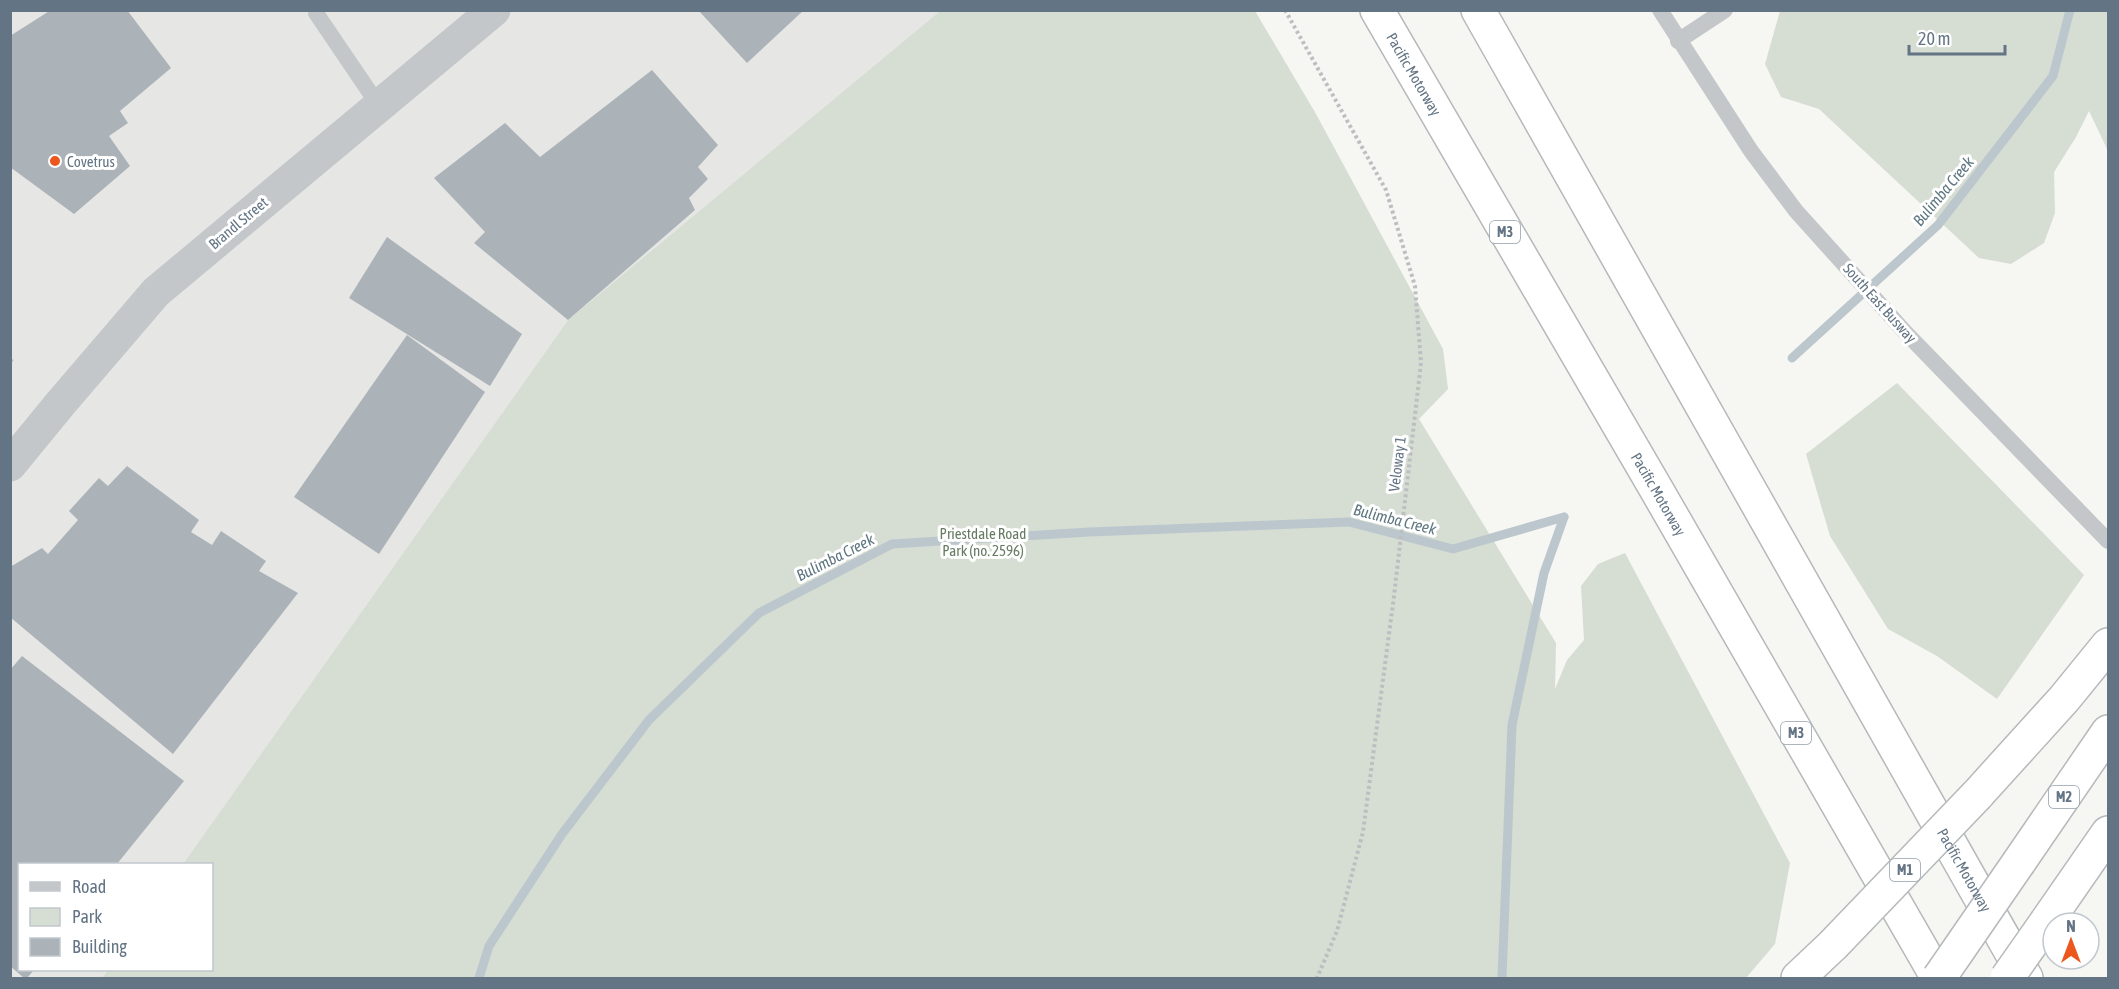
<svg xmlns="http://www.w3.org/2000/svg" width="2119" height="989" font-family="'Asap Condensed',sans-serif">
  <style>
    .built { fill: #e6e7e5 }
    .green { fill: #d6ddd3 }
    .lines { fill: none; stroke-linecap: round; stroke-linejoin: round }
    .stream { stroke: #bcc7cd; stroke-width: 9 }
    .building { fill: #abb2b8 }
    .motorway-casing { stroke: #b5b9bc; stroke-width: 36 }
    .path { stroke: #bcbfc1; stroke-width: 4; stroke-dasharray: 3 3; stroke-linecap: butt }
    .service { stroke: #c3c7ca; stroke-width: 16 }
    .minor { stroke: #c3c7ca; stroke-width: 33 }
    .motorway { stroke: #fff; stroke-width: 33 }
    .motorway-bridge-casing { stroke: #b5b9bc; stroke-width: 36; stroke-linecap: butt }
    .motorway-bridge { stroke: #fff; stroke-width: 33 }
    .poi-dot { fill: #eb571d; stroke: #fff; stroke-width: 2 }
    .labels { text-anchor: middle; dominant-baseline: central; stroke-width: 6; stroke-linejoin: round; paint-order: stroke }
    .shield { fill: #fff; stroke: #929ea9; stroke-width: 1.5 }
    .shield-label { font-size: 14px; font-weight: bold; fill: #637484 }
    .street-label { font-size: 15px; fill: #637484; stroke: #fff }
    .poi-label { font-size: 15px; fill: #637484; stroke: #fff; text-anchor: start }
    .park-label { font-size: 15px; fill: #667b62; stroke: #fff }
    .water-label { font-size: 16px; font-style: italic; fill: #5f7781; stroke: #fff }
  </style>
  <rect width="100%" height="100%" fill="#f6f6f2"/>
  <polygon class="built" points="10,11 940,11 568,320 183,864 20,864 20,970 108,970 102,978 11,978"/>
  <g class="green">
    <polygon points="940,11 1255,11 1316,114 1443,349 1448,389 1419,419 1556,643 1555,689 1567,660 1584,640 1581,586 1598,564 1625,553 1790,863 1775,944 1746,978 102,978 108,970 212,970 212,864 183,864 568,320"/>
    <polygon points="1780,11 2108,11 2108,151 2089,111 2076,137 2054,172 2055,213 2044,243 2011,264 1979,258 1819,109 1781,97 1765,64"/>
    <polygon points="1897,383 2084,575 1997,699 1937,656 1888,629 1830,536 1806,454"/>
  </g>
  <g class="lines">
    <g class="stream">
      <polyline points="1792,358 1938,225 2053,76 2070,10"/>
      <polyline points="479,978 489,946 562,834 649,720 759,613 892,544 1089,532 1349,522 1453,549 1564,517"/>
      <polyline points="1502,978 1512,725 1544,573 1564,517"/>
    </g>
  </g>
  <g class="building">
    <polygon points="51,10 127,10 171,68 120,111 128,123 109,136 130,166 74,214 10,167 10,36"/>
    <polygon points="698,10 804,10 747,63"/>
    <polygon points="652,70 718,145 698,167 708,179 689,198 695,210 568,320 474,243 485,232 434,178 505,123 540,157"/>
    <polygon points="387,237 522,334 490,386 349,298"/>
    <polygon points="407,335 485,392 379,554 294,497"/>
    <polygon points="127,466 199,520 191,532 212,545 221,531 266,561 259,571 298,593 173,754 10,617 10,567 42,548 48,554 78,520 69,511 99,478 108,486"/>
    <polygon points="22,656 184,781 117,864 20,864 20,970 34,970 27,978 24,978 10,966 10,670"/>
  </g>
  <g class="lines">
    <defs>
      <g id="motorway">
        <path id="s1" d="M1377,10L1655,487L1938,978"/>
        <path id="s2" d="M1478,10L2026,978"/>
        <polyline points="1977,795 2064,699 2108,645"/>
        <polyline points="2019,862 2108,732"/>
        <polyline points="2047,921 2108,833"/>
        <polyline points="1798,978 1833,945"/>
      </g>
    </defs>
    <use href="#motorway" class="motorway-casing"/>
    <g class="path">
      <polyline points="1285,10 1386,190 1415,286 1421,363 1394,596 1363,832 1337,931 1317,978"/>
      <polyline points="10,360 13,362"/>
    </g>
    <g class="service">
      <polyline points="1660,10 1751,151 1796,211 1906,333 2108,541"/>
      <polyline points="316,13 379,106"/>
      <polyline points="1678,41 1725,10"/>
    </g>
    <polyline class="minor" points="10,465 60,404 156,292 494,10"/>
    <use href="#motorway" class="motorway"/>
    <defs>
      <g id="motorway-bridge">
        <polyline points="1833,945 1977,795"/>
        <polyline points="1939,978 2019,862"/>
        <polyline points="2007,978 2047,921"/>
      </g>
    </defs>
    <use href="#motorway-bridge" class="motorway-bridge-casing"/>
    <use href="#motorway-bridge" class="motorway-bridge"/>
  </g>
  <circle class="poi-dot" cx="55" cy="161" r="6"/>
  <g class="labels">
    <g class="shield">
      <rect x="1490" y="221" width="30" height="22" rx="4.5"/>
      <rect x="1781" y="722" width="30" height="22" rx="4.5"/>
      <rect x="2049" y="786" width="30" height="22" rx="4.5"/>
      <rect x="1890" y="859" width="30" height="22" rx="4.5"/>
    </g>
    <g class="shield-label">
      <text x="1505" y="232">M3</text>
      <text x="1796" y="733">M3</text>
      <text x="2064" y="797">M2</text>
      <text x="1905" y="870">M1</text>
    </g>
    <g class="street-label">
      <text stroke="none"><textPath href="#s1" startOffset="74">Pacific Motorway</textPath></text>
      <text transform="translate(238 223) rotate(-40)">Brandl Street</text>
      <text transform="translate(1880 303) rotate(48)">South East Busway</text>
      <text transform="translate(1397 464) rotate(-83)">Veloway 1</text>
      <text stroke="none"><textPath href="#s1" startOffset="560">Pacific Motorway</textPath></text>
      <text stroke="none"><textPath href="#s2" startOffset="988">Pacific Motorway</textPath></text>
    </g>
    <g class="poi-label">
      <text x="67" y="161">Covetrus</text>
    </g>
    <g class="park-label">
      <text x="983" y="533">Priestdale Road<tspan x="983" dy="17">Park (no. 2596)</tspan></text>
    </g>
    <g class="water-label">
      <text transform="translate(1943 191) rotate(-50)">Bulimba Creek</text>
      <text transform="translate(1395 519) rotate(14)">Bulimba Creek</text>
      <text transform="translate(835 557) rotate(-27)">Bulimba Creek</text>
    </g>
  </g>
  <rect width="2119" height="989" fill="none" stroke="#637484" stroke-width="24"/>
  <rect x="18" y="863" width="195" height="108" fill="#ffffff" stroke="#c1c7ce" stroke-width="1.5"/>
  <rect x="30" y="882" width="30" height="9" fill="#c3c7ca" stroke="#c1c7ce" stroke-width="1.5"/>
  <text x="72" y="893" font-size="18" fill="#637484">Road</text>
  <rect x="30" y="908" width="30" height="18" fill="#d6ddd3" stroke="#c1c7ce" stroke-width="1.5"/>
  <text x="72" y="923" font-size="18" fill="#637484">Park</text>
  <rect x="30" y="938" width="30" height="18" fill="#abb2b8" stroke="#c1c7ce" stroke-width="1.5"/>
  <text x="72" y="953" font-size="18" fill="#637484">Building</text>
  <g transform="translate(2071 941)"><circle r="28" fill="#ffffff" stroke="#c1c7ce" stroke-width="1.5"/>
  <path d="M0-4.5L10 22L0 15L-10 22Z" fill="#eb571d"/>
  <text y="-9" font-size="16" font-weight="bold" text-anchor="middle" fill="#637484">N</text>
  </g>
  <path d="M1909 45v9h96v-9" fill="none" stroke="#637484" stroke-width="3"/>
  <text x="1918" y="45" font-size="18" fill="#637484" stroke="#ffffff" stroke-width="4.5" paint-order="stroke">20 m</text>
</svg>
